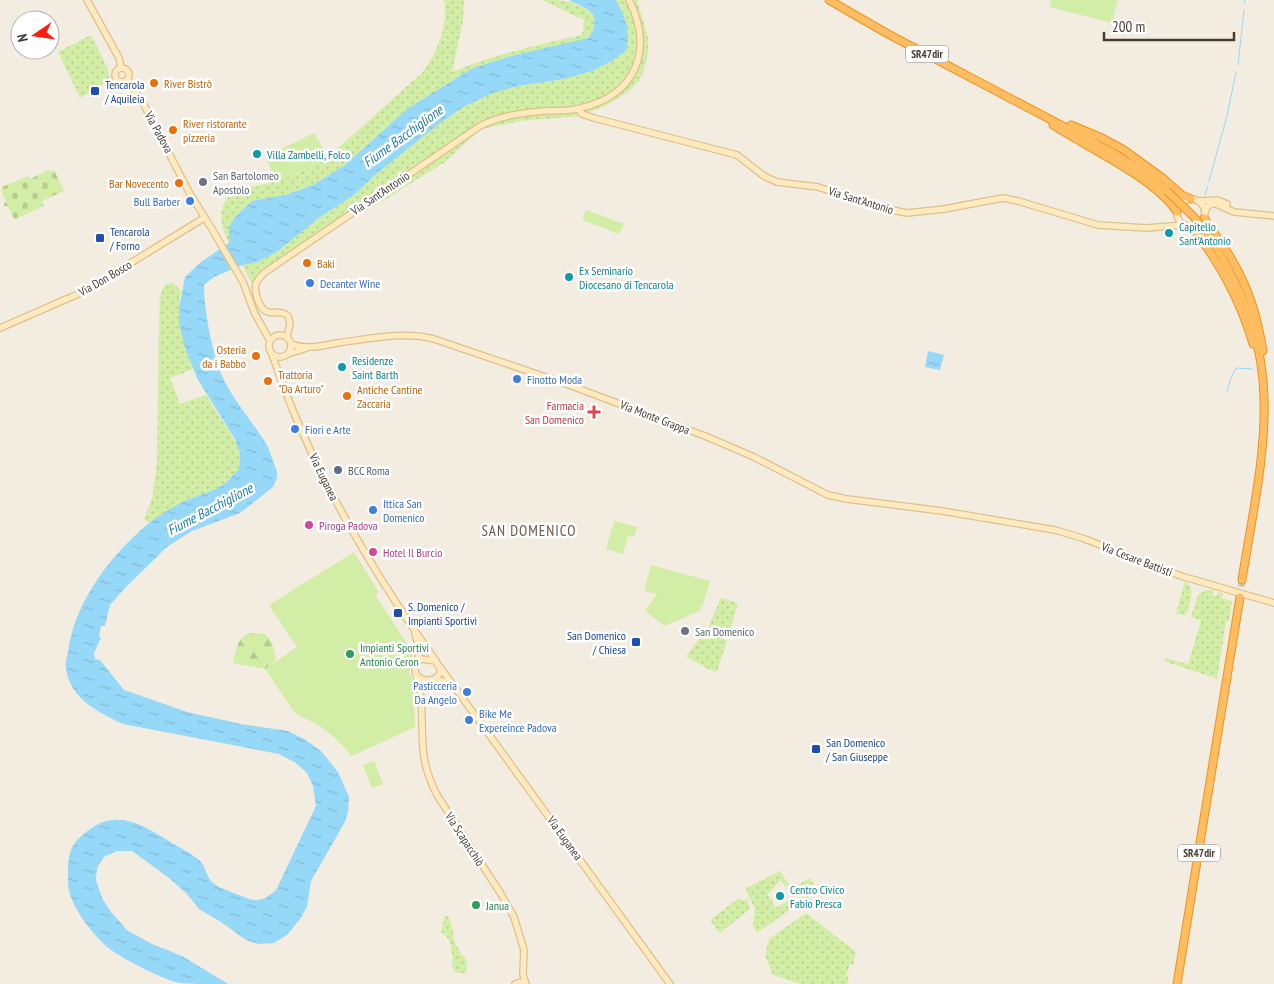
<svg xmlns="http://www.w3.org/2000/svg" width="1274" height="984" font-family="'PT Sans Narrow',sans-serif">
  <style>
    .green { fill: url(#green-dots) }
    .forest { fill: url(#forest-firs) }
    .cemetery { fill: url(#cemetery-stones) }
    .pitch { fill: #d2eda5 }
    .water { fill: url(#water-ripples) }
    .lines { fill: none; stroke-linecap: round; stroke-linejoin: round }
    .stream { stroke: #95d8f8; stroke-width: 1 }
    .highway-tunnel { stroke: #d0c9be; stroke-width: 7; stroke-dasharray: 7 3.5; stroke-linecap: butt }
    .secondary-casing { stroke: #dbc18d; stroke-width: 8 }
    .highway-casing { stroke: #ef9220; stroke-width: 9 }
    .secondary { stroke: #ffeac0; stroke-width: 5.5 }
    .highway { stroke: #ffbd61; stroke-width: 7 }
    .highway-bridge-casing { stroke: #ef9220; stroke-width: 9; stroke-linecap: butt }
    .highway-bridge { stroke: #ffbd61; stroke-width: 7 }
    .food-dot { fill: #e8710a; stroke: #fff; stroke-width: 2 }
    .transit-dot { fill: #1a4fb4; stroke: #fff; stroke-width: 2 }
    .culture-dot { fill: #0f9aa8; stroke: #fff; stroke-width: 2 }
    .worship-dot { fill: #6b7280; stroke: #fff; stroke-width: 2 }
    .shop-dot { fill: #3f7fe0; stroke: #fff; stroke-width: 2 }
    .health-dot { fill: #e0444e; stroke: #fff; stroke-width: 2 }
    .service-dot { fill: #5c6f8a; stroke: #fff; stroke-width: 2 }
    .hotel-dot { fill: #d1479c; stroke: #fff; stroke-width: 2 }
    .leisure-dot { fill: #2e9e5b; stroke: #fff; stroke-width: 2 }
    .labels { text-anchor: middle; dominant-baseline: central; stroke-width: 5; stroke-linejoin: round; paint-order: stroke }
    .shield { fill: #fff; stroke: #7d7670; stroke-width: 1 }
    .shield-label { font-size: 11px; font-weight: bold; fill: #453c32 }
    .food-label { font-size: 12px; fill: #c56008; stroke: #fff; text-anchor: start }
    .transit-label { font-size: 12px; fill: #164399; stroke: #fff; text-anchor: start }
    .street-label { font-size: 12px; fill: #453c32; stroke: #fff }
    .culture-label { font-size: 12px; fill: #0d838f; stroke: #fff; text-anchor: start }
    .worship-label { font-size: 12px; fill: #5b616d; stroke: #fff; text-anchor: start }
    .shop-label { font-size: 12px; fill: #366cbe; stroke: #fff; text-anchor: start }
    .health-label { font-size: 12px; fill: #be3a42; stroke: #fff; text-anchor: end }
    .service-label { font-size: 12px; fill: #4e5e75; stroke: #fff; text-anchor: start }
    .hotel-label { font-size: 12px; fill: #b23c85; stroke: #fff; text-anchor: start }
    .leisure-label { font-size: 12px; fill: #27864d; stroke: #fff; text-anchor: start }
    .water-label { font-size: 14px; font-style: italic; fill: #1e7bab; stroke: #fff }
    .quarter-label { font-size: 15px; letter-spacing: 1px; fill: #695948; stroke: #fff }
  </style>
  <defs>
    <pattern id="green-dots" width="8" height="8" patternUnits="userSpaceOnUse" patternTransform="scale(1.25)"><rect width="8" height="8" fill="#d2eda5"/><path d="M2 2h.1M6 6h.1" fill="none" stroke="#b6cc8e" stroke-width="1.8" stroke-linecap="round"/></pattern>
    <pattern id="forest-firs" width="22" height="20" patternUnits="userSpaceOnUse" patternTransform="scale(1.25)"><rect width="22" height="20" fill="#d2eda5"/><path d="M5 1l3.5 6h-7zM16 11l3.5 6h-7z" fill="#b6cc8e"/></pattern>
    <pattern id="cemetery-stones" width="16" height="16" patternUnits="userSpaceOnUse" patternTransform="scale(1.25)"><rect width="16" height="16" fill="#d2eda5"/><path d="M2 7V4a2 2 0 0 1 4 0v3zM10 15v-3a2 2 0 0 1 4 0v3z" fill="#b6cc8e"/></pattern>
    <pattern id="water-ripples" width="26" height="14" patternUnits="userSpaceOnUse" patternTransform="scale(1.25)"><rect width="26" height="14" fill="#95d8f8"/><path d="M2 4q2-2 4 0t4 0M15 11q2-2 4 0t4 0" fill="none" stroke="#82bad5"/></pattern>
  </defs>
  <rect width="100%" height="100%" fill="#f3ece1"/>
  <g class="green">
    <path d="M444,0H464L463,21L452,72C494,55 536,45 581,35L583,32L584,20L542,0C565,0 575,0 594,15C596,29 593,36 580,41L511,56L471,69L453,80L407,109L345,165L313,185L289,194L252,201L235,217L229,227V243C219,224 216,202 237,190L277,181L296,174L328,157L423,72C438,50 448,27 444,0Z"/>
    <path d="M616,0H637L648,37V53L644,69L639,81L628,92L605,106L580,116L521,121L481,129L445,162L365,212L362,206L305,244L266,268L257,276L253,285L242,265L258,262L278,251L320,217L354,195L375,175L440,123L465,106L493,93L518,86L545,82L592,71L612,61L626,51C631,31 626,18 616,0Z"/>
    <polygon points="91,35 107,67 110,77 105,83 80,98 58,52"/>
    <path d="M173,283L181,291C177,319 183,343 193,369L170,378L180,404L206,395L236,442L240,454L239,469L218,489L181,503L150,524L144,519L152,499L157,464L159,320L160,297L165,284Z"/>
    <path d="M1185,581C1197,589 1189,604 1186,615L1176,614Z"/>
    <polygon points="1206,590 1213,590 1212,595 1216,596 1218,592 1223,594 1222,598 1232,601 1229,621 1226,621 1217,679 1164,661 1165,658 1188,664 1201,621 1191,617 1198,595"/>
    <polygon points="721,598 738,603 730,630 726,629 723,639 727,640 718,669 716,672 706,668 686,656 708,628"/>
    <polygon points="780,871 789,885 786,887 781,880 767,895 773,901 772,902 776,908 789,900 791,903 795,902 797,905 757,933 753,926 755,909 745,889"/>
    <polygon points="810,878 817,890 803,902 793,888"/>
    <polygon points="739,898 742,901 747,899 750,909 720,933 710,920"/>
    <polygon points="806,913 856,952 853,965 850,964 846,976 849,978 847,984 801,984 773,975 765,956 769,939"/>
    <path d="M445,914L450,919L454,936L452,937L462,956L464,955L467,962L466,973H457L453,969C452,956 454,940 441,932Z"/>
  </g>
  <path class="forest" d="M250,633L265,634L272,642L276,660L265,669L233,663C236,652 237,637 250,633Z"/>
  <polygon class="cemetery" points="49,170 50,172 54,170 64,191 42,201 44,206 15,219 13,217 8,206 4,206 4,204 6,202 1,190 2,189 2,187 28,176 30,179"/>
  <g class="pitch">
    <polygon points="1051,0 1118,0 1112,23 1050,7"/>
    <polygon points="314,133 328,157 277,183 266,159 268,155"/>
    <polygon points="586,210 624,224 619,234 582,220"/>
    <polygon points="614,521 637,527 634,537 628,535 623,554 606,549"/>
    <polygon points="354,552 378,591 376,596 413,653 409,672 413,681 415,727 352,756 336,739 320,726 295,713 265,669 297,647 269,605"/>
    <polygon points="651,565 710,581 702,607 699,607 701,610 665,626 645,611 657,594 644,591"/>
    <polygon points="374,761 383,784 372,788 363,765"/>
  </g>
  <g class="water">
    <path d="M569,0H616C626,18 631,31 626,51L612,61L592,71L564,79L518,86L493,93L465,106L440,123L375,175L354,195L320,217L278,251L258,262L242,265L214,277L204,285C204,311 213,359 225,382C237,405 255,425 268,447L277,472V478L273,487L240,513L192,531L168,546L126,587L110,605L105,626H101L99,636L101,638L94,653L95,659L100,660L124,690L187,712L241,724L288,731L304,739L321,751L338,772L349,797L348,811L345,822L311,881L307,907L300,919L287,935L274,943L258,944L246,940L221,922L199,909L187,894L169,878L132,851H117L104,857L97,868L96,880L102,898L111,912L128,931L152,944L182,956L228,984C214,984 192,984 179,983C163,979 129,962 114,952C96,940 67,904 68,881C68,853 68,844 93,827C120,809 148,828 172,843C181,848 190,853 198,859C205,864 206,875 211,881C216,887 225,889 231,892C251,899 257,907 276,890L316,806L313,786L307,773L296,763L279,754L123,724C99,713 69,698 66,668C65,663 67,657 68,653C73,607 106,561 140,531C150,521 168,510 181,503C192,497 205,494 216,489C225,485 232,476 239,469L240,454L235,439L198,380L186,351L179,324V309L185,277L201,262L229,243V227L235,217L252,201L289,194L313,185L345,165L407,109L471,69L511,56L588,38C595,30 595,25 594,15L587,9Z"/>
    <polygon points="928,351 944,355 940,370 925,367"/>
  </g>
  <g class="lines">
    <g class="stream">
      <polyline points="1244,4 1245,0"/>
      <polyline points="1238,65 1244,10"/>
      <polyline points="1209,181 1227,116 1236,72"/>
      <polyline points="1205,195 1208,186"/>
      <polyline points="1227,391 1231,378 1236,368 1252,369"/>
    </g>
    <polyline class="highway-tunnel" points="1240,597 1242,580"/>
    <defs>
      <g id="secondary">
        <polyline points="87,0 119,58 121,68"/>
        <circle cx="122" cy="75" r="7"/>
        <polyline points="127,80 144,105 189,192 215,234"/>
        <polyline points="579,109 582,114 594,118 737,155 764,176 777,182 818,187 882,208 907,213 944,209 1003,198 1018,201 1098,225 1146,228 1185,225"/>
        <circle cx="1191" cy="213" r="14"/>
        <polyline points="1198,201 1217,200 1227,204"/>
        <polyline points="1205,211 1208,206 1212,204 1216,204 1234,212 1274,216"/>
        <polyline points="213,231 243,282 254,312 270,341"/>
        <polyline points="0,328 85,291 204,218"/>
        <circle cx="280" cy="346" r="11"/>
        <path d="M287,337L290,323L288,316C282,310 276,314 268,312C259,310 254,292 256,283C258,280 261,276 264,273L480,126C500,116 521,113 543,111C555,110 568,112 581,108C636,95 654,50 629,0"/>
        <path d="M291,344C306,350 321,346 337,343C369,339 402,331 434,339L569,385L705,436L754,457L828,495L847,499L942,511L1055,530L1082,538L1181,576L1274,603"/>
        <path d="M272,354C308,464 369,567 436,661"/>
        <polyline points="288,354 307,348"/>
        <polyline points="415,634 419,648 418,661"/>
        <path d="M421,659L436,661L441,671C436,683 424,682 416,675C414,668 415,663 421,659Z"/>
        <polyline points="440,667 670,984"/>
        <path d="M416,675C425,701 420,730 424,757C426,771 431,783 437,795L501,894L514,917L524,950L523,975L526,984"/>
        <polyline points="434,680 443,681 452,688"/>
        <polyline points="515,984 521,982 526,984"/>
      </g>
      <g id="highway">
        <polyline points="829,0 888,34 1110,151 1144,172 1167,191"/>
        <path d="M1053,125C1088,148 1155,178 1177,212"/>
        <polyline points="1071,125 1102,138 1124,150 1164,179 1182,195 1191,199"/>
        <path d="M1204,218C1213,233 1224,245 1232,260C1250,291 1257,316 1263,351"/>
        <path d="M1192,227C1219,262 1241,302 1253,344"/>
        <path d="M1212,241C1242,288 1263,341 1264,398C1266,457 1251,521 1242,580"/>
        <polyline points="1177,984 1240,597"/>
      </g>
    </defs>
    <use href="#secondary" class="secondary-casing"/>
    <use href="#highway" class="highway-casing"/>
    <use href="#secondary" class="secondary"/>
    <use href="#highway" class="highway"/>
    <defs>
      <polyline id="highway-bridge" points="1167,191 1194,217 1212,241"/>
    </defs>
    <use href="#highway-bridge" class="highway-bridge-casing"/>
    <use href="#highway-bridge" class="highway-bridge"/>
  </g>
  <g class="food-dot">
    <circle cx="154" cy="83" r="5"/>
    <circle cx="173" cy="130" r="5"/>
    <circle cx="179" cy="183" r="5"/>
    <circle cx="307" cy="263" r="5"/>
    <circle cx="256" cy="356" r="5"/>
    <circle cx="268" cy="381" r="5"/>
    <circle cx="347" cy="396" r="5"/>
  </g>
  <g class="transit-dot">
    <rect x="90" y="86" width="10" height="10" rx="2.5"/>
    <rect x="95" y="233" width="10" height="10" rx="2.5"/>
    <rect x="393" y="608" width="10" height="10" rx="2.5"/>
    <rect x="631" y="637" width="10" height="10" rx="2.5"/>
    <rect x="811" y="744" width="10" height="10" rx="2.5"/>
  </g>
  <g class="culture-dot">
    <circle cx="257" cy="154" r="5"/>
    <circle cx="1169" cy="233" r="5"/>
    <circle cx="569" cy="277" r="5"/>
    <circle cx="342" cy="367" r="5"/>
    <circle cx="780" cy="896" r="5"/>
  </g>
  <g class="worship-dot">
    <circle cx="203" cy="182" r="5"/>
    <circle cx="685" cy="631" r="5"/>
  </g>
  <g class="shop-dot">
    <circle cx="190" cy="201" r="5"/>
    <circle cx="310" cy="283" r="5"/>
    <circle cx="517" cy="379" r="5"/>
    <circle cx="295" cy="429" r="5"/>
    <circle cx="373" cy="510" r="5"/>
    <circle cx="467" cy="692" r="5"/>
    <circle cx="469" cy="720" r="5"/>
  </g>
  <path class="health-dot" d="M591.5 404.5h5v5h5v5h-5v5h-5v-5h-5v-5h5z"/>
  <circle class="service-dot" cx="338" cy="470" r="5"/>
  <g class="hotel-dot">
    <circle cx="309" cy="525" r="5"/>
    <circle cx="373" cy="552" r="5"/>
  </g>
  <g class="leisure-dot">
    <circle cx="350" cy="654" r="5"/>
    <circle cx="476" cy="905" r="5"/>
  </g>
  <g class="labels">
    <g class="shield">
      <rect x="906" y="45.5" width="42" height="17" rx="4"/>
      <rect x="1178" y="844.5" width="42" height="17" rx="4"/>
    </g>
    <g class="shield-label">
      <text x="927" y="54">SR47dir</text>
      <text x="1199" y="853">SR47dir</text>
    </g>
    <g class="food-label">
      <text x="164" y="83">River Bistrò</text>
      <text x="183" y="123">River ristorante<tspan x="183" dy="14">pizzeria</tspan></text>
      <text x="169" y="183" text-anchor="end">Bar Novecento</text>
      <text x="317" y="263">Baki</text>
      <text x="246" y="349" text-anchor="end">Osteria<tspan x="246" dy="14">da i Babbo</tspan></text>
      <text x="278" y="374">Trattoria<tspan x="278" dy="14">"Da Arturo"</tspan></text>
      <text x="357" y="389">Antiche Cantine<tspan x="357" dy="14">Zaccaria</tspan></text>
    </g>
    <g class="transit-label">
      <text x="105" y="84">Tencarola<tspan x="105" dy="14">/ Aquileia</tspan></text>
      <text x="110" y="231">Tencarola<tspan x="110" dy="14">/ Forno</tspan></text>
      <text x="408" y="606">S. Domenico /<tspan x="408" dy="14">Impianti Sportivi</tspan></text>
      <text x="626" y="635" text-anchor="end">San Domenico<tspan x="626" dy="14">/ Chiesa</tspan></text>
      <text x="826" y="742">San Domenico<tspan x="826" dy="14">/ San Giuseppe</tspan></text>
    </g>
    <g class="street-label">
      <text transform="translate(159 132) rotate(61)">Via Padova</text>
      <text transform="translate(380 193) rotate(-34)">Via Sant'Antonio</text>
      <text transform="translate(861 200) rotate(17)">Via Sant'Antonio</text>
      <text transform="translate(105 278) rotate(-30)">Via Don Bosco</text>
      <text transform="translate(655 417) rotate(21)">Via Monte Grappa</text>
      <text transform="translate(324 477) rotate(64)">Via Euganea</text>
      <text transform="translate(1137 559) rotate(21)">Via Cesare Battisti</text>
      <text transform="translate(565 838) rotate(54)">Via Euganea</text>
      <text transform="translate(465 839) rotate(57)">Via Scapacchiò</text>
    </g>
    <g class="culture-label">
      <text x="267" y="154">Villa Zambelli, Folco</text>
      <text x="1179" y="226">Capitello<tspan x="1179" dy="14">Sant'Antonio</tspan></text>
      <text x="579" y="270">Ex Seminario<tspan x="579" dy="14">Diocesano di Tencarola</tspan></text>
      <text x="352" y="360">Residenze<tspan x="352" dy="14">Saint Barth</tspan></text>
      <text x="790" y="889">Centro Civico<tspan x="790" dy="14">Fabio Presca</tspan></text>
    </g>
    <g class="worship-label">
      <text x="213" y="175">San Bartolomeo<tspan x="213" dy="14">Apostolo</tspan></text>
      <text x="695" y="631">San Domenico</text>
    </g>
    <g class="shop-label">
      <text x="180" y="201" text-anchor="end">Bull Barber</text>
      <text x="320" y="283">Decanter Wine</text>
      <text x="527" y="379">Finotto Moda</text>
      <text x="305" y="429">Fiori e Arte</text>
      <text x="383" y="503">Ittica San<tspan x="383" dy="14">Domenico</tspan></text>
      <text x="457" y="685" text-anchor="end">Pasticceria<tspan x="457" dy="14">Da Angelo</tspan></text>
      <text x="479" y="713">Bike Me<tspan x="479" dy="14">Expereince Padova</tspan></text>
    </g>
    <g class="health-label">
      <text x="584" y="405">Farmacia<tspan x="584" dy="14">San Domenico</tspan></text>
    </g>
    <g class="service-label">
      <text x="348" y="470">BCC Roma</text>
    </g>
    <g class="hotel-label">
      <text x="319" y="525">Piroga Padova</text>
      <text x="383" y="552">Hotel Il Burcio</text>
    </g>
    <g class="leisure-label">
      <text x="360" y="647">Impianti Sportivi<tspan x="360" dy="14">Antonio Ceron</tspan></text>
      <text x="486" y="905">Janua</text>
    </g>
    <g class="water-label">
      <text transform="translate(403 136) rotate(-36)">Fiume Bacchiglione</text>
      <text transform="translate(210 509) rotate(-28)">Fiume Bacchiglione</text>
    </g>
    <g class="quarter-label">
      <text x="529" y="530">SAN DOMENICO</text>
    </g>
  </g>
  <g transform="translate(35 35) rotate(257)"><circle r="24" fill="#ffffff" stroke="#b5b1ad"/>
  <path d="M0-4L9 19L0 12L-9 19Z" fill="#ff1d0d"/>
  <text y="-8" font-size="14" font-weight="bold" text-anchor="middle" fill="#453c32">N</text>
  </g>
  <path d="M1104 32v8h130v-8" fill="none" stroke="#453c32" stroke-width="2.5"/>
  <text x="1112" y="32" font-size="15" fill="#453c32" stroke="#ffffff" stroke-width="4" paint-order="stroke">200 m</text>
</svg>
